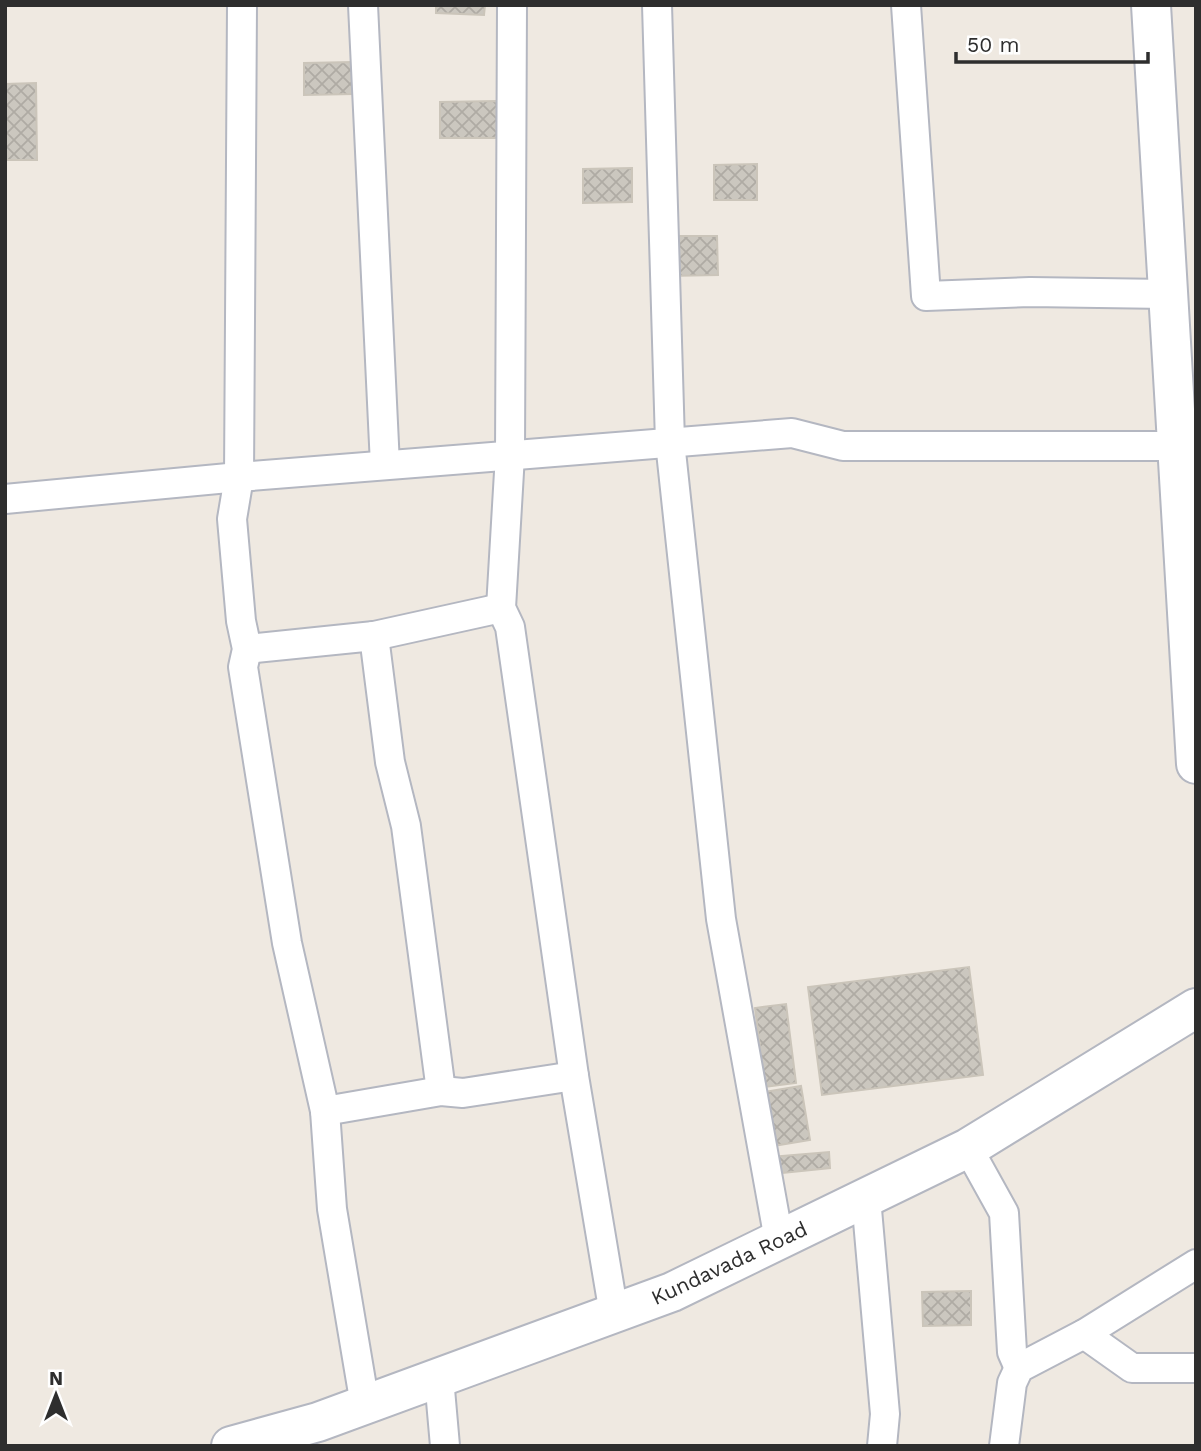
<svg xmlns="http://www.w3.org/2000/svg" width="1201" height="1451" font-family="'Work Sans',sans-serif">
  <style>
    .building { fill: url(#building-cross-hatch); stroke: #cbc5ba; stroke-width: 2 }
    .lines { fill: none; stroke-linecap: round; stroke-linejoin: round }
    .street-casing { stroke: #b4b7c1; stroke-width: 32 }
    .secondary-casing { stroke: #b4b7c1; stroke-width: 42 }
    .street { stroke: #fff; stroke-width: 28 }
    .secondary { stroke: #fff; stroke-width: 38 }
    .labels { text-anchor: middle; dominant-baseline: central; stroke-width: 7; stroke-linejoin: round; paint-order: stroke }
    .street-label { font-size: 21px; fill: #2e2e2e; stroke: #fff }
  </style>
  <defs>
    <pattern id="building-cross-hatch" width="8" height="8" patternUnits="userSpaceOnUse" patternTransform="scale(1.75)"><rect width="8" height="8" fill="#cbc7bf"/><path d="M0 0l8 8M0 8l8-8" fill="none" stroke="#afaba4"/></pattern>
  </defs>
  <rect width="100%" height="100%" fill="#efe9e1"/>
  <g class="building">
    <polygon points="436,5 485,5 484,15 436,13"/>
    <polygon points="353,62 353,94 304,95 304,63"/>
    <polygon points="36,83 37,160 5,160 5,84"/>
    <polygon points="497,101 497,138 440,138 440,102"/>
    <polygon points="757,164 757,200 714,200 714,165"/>
    <polygon points="632,168 632,202 583,203 583,169"/>
    <polygon points="667,236 717,236 718,275 667,276"/>
    <polygon points="969,967 983,1075 822,1095 808,987"/>
    <polygon points="786,1004 796,1083 765,1087 755,1008"/>
    <polygon points="801,1086 810,1140 773,1146 764,1092"/>
    <polygon points="829,1152 830,1168 773,1174 771,1157"/>
    <polygon points="971,1291 971,1325 923,1326 922,1292"/>
  </g>
  <g class="lines">
    <defs>
      <g id="street">
        <polyline points="242,5 239,477 232,519 241,621 247,649 243,667 287,943 325,1111 332,1209 365,1405"/>
        <polyline points="363,5 385,465"/>
        <polyline points="512,5 510,455 501,608 510,627 574,1076 614,1314"/>
        <polyline points="657,5 670,442 721,919 779,1240"/>
        <polyline points="906,5 926,296 1030,292 1167,294"/>
        <polyline points="5,499 239,477 792,433 843,446 1175,446 1176,444 1179,446 1193,446"/>
        <polyline points="374,636 390,762 406,826 441,1091"/>
        <polyline points="247,649 374,636 501,608"/>
        <polyline points="325,1111 441,1091 463,1093 574,1076"/>
        <polyline points="968,1148 1004,1213 1012,1352 1019,1368"/>
        <polyline points="866,1198 885,1414 882,1446"/>
        <polyline points="1084,1334 1132,1368 1196,1368"/>
        <polyline points="439,1378 445,1446"/>
        <polyline points="1004,1446 1012,1383 1019,1368 1084,1334 1196,1264"/>
      </g>
      <g id="secondary">
        <polyline points="1151,5 1196,764"/>
        <polyline points="231,1446 318,1422 672,1292 968,1148 1196,1008"/>
      </g>
    </defs>
    <use href="#street" class="street-casing"/>
    <use href="#secondary" class="secondary-casing"/>
    <use href="#street" class="street"/>
    <use href="#secondary" class="secondary"/>
  </g>
  <g class="labels">
    <g class="street-label">
      <text transform="translate(729 1263) rotate(-25)">Kundavada Road</text>
    </g>
  </g>
  <rect width="1201" height="1451" fill="none" stroke="#2e2e2e" stroke-width="14"/>
  <g transform="translate(56 1395)" stroke="#ffffff" stroke-width="5" paint-order="stroke">
  <path d="M0-5L12 26L0 18L-12 26Z" fill="#2e2e2e"/>
  <text y="-10" font-size="19" font-weight="bold" text-anchor="middle" fill="#2e2e2e">N</text>
  </g>
  <path d="M956 52v10h192v-10" fill="none" stroke="#2e2e2e" stroke-width="3.5"/>
  <text x="967" y="52" font-size="21" fill="#2e2e2e" stroke="#ffffff" stroke-width="5" paint-order="stroke">50 m</text>
</svg>
